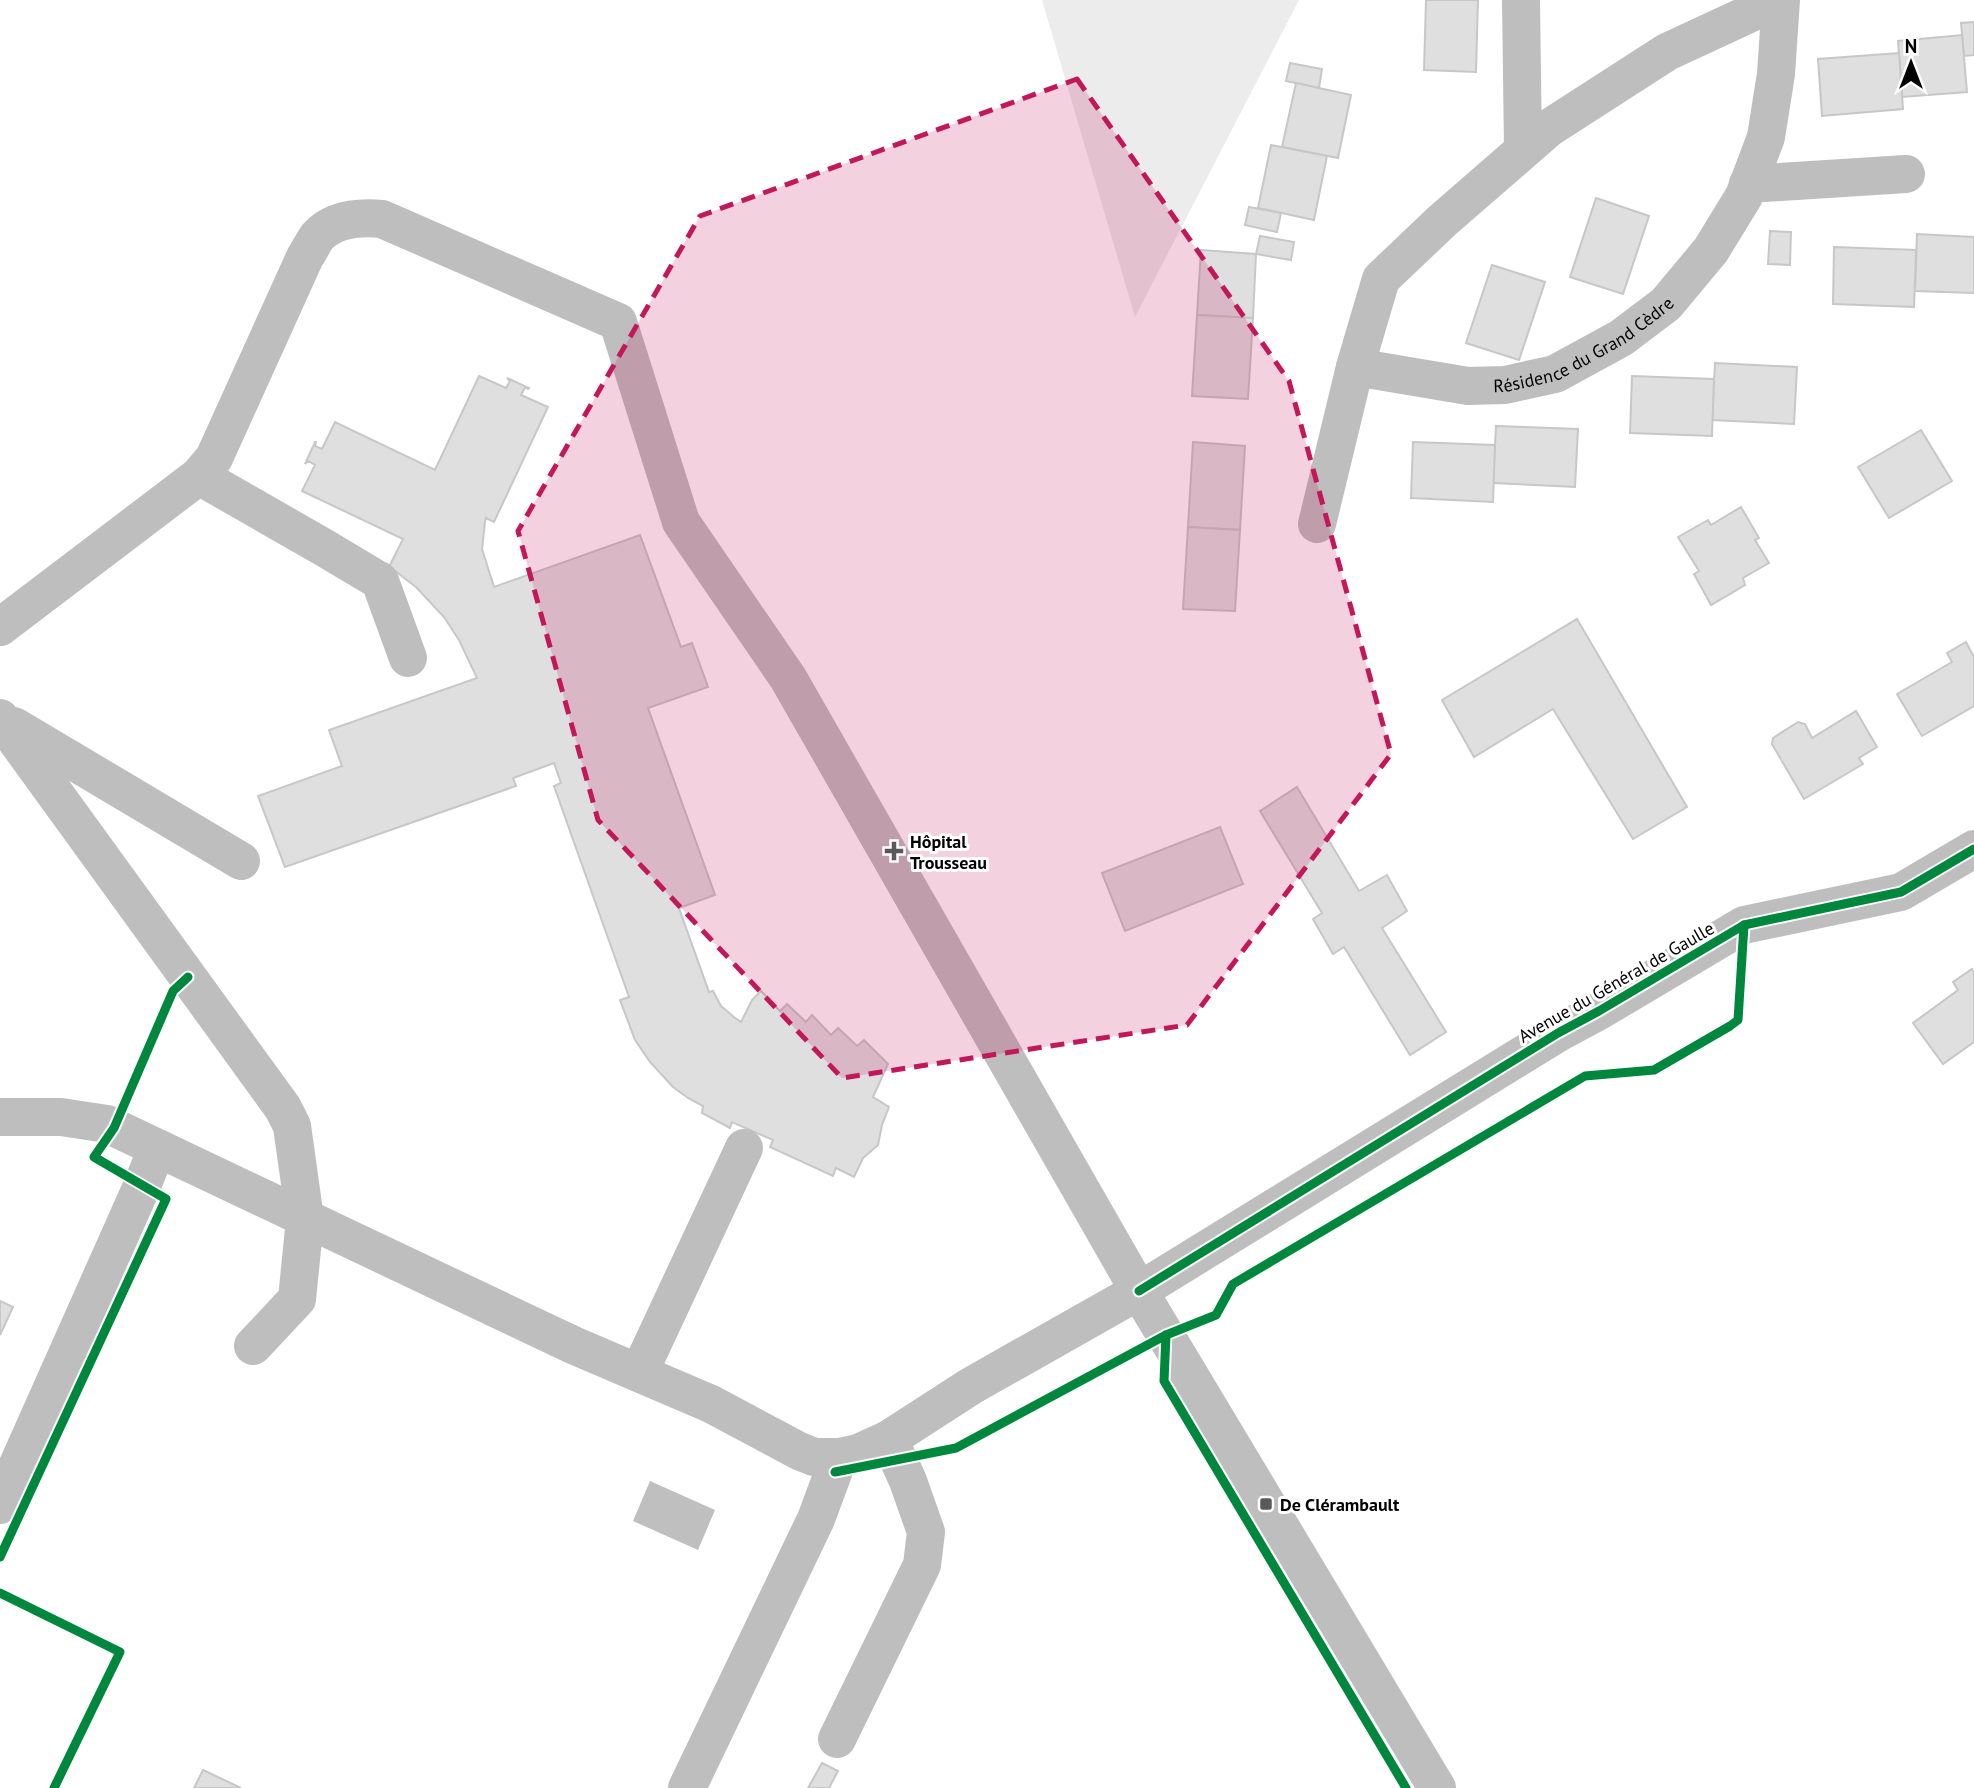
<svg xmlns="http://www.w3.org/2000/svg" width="1974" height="1788" font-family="'PT Sans',sans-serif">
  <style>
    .green { fill: #ececec }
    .water { fill: #bfbfbf }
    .building { fill: #dfdfdf; stroke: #c7c7c7; stroke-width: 2 }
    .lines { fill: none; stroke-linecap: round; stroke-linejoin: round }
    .minor { stroke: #bebebe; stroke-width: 38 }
    .cycleway-casing { stroke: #fff; stroke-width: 13 }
    .cycleway { stroke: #00873e; stroke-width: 9 }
    .marked { fill: #c2185b; fill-opacity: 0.2; stroke: #c2185b; stroke-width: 5; stroke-dasharray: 14 9; stroke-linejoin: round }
    .poi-dot { fill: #595959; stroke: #fff; stroke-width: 2.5 }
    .labels { text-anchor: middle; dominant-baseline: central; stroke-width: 6; stroke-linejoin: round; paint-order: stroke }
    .street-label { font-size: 18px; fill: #000; stroke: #fff }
    .poi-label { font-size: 18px; font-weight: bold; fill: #000; stroke: #fff; text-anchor: start }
  </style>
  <rect width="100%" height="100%" fill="#fff"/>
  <polygon class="green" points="1042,0 1299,0 1135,317"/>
  <polygon class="water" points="650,1481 715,1510 698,1550 633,1521"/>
  <g class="building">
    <polygon points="1426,0 1478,0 1476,72 1424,70"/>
    <polygon points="1974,22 1974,55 1964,56 1961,23"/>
    <polygon points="1962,35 1967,92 1902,97 1898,41"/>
    <polygon points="1899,53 1903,109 1822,116 1818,59"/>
    <polygon points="1290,63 1322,69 1319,88 1286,81"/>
    <polygon points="1296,83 1351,95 1338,158 1282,147"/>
    <polygon points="1271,145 1327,156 1314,220 1258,208"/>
    <polygon points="1596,198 1649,216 1623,294 1570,277"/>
    <polygon points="1249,207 1281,213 1277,232 1245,225"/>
    <polygon points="1770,231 1791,232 1790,265 1768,264"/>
    <polygon points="1917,234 1974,237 1974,293 1915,291"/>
    <polygon points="1260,236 1294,242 1291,260 1256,254"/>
    <polygon points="1834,247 1916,250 1914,307 1833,304"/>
    <polygon points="1201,250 1256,254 1253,318 1197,315"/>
    <polygon points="1492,265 1545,282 1519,360 1466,343"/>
    <polygon points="1197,315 1253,318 1248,399 1192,396"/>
    <polygon points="1715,363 1797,367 1794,424 1712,420"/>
    <polygon points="479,376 506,388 510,381 507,378 529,388 528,389 525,387 521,395 548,407 494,522 486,518 485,522 482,549 494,587 640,535 681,647 692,643 708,687 648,708 715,895 679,908 709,992 713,991 721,1006 734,1017 741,1022 752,1000 761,991 780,1011 787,1004 806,1022 812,1015 831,1035 838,1028 857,1046 864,1040 888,1064 873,1097 889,1107 882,1125 878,1145 863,1158 854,1177 836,1168 833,1176 770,1147 773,1140 732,1122 730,1128 702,1113 703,1106 688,1098 673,1087 650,1062 635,1040 620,1000 629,997 554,786 561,783 554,763 513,778 516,786 285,867 258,796 342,766 329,730 477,678 459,640 444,617 416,587 386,564 390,565 403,539 302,491 315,465 308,461 305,464 315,442 316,442 315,446 322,449 335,422 435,470"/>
    <polygon points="1632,376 1714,379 1712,436 1630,433"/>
    <polygon points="1496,426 1578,429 1575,487 1493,483"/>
    <polygon points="1921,430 1952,481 1889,518 1858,467"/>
    <polygon points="1193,442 1245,446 1240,530 1188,527"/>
    <polygon points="1413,442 1495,445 1493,502 1411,498"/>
    <polygon points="1741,507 1759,538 1755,540 1769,563 1743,578 1745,585 1711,605 1694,574 1699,571 1678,537 1708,520 1711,525"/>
    <polygon points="1188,527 1240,530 1235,611 1183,609"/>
    <polygon points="1577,619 1687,807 1633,839 1553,709 1474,757 1442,700"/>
    <polygon points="1966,642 1974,657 1974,706 1922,736 1897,694 1952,662 1947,653"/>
    <polygon points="1856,711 1877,747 1859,758 1863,764 1804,799 1772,744 1773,738 1798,722 1805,724 1812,738"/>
    <polygon points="1297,787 1359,891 1387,875 1407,911 1382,928 1446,1032 1410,1055 1344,947 1333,954 1313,919 1322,913 1260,811"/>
    <polygon points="1220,827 1243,884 1125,931 1102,873"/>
    <polygon points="1972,969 1974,972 1974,1042 1943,1064 1913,1023 1958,990 1953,982"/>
    <polygon points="0,1301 13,1307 0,1335"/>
    <polygon points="822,1763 838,1771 829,1788 808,1788"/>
    <polygon points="203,1770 241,1788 194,1788"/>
  </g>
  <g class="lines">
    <g class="minor">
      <polyline points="1521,0 1523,150"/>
      <polyline points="1748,184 1906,174"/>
      <path id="s1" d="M1355,367L1468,386L1505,385L1555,374L1621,338L1666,304L1711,250L1744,196L1766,137L1776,74L1781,0"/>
      <polyline points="199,476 323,547 380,581 408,658"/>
      <polyline points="1317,524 1355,367 1381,279 1442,221 1549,128 1667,52 1779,0"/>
      <path d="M0,627L199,476L214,458L305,257C309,251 313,243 317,237C333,219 360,217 382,219L618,322L681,522L788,678L1139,1291L1437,1788"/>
      <polyline points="0,718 283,1108 292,1126 305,1219 297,1299 253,1346"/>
      <polyline points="14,726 241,861"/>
      <polyline points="0,1117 61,1117 107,1124 573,1345 711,1404 799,1451 814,1457 839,1457 858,1453 889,1439 971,1386 1139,1291 1558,1033 1599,1011 1744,925 1901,892 1974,849"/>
      <polyline points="639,1373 744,1148"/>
      <polyline points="0,1505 142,1186 157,1148"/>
      <polyline points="837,1739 922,1565 926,1532 908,1481 889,1439"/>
      <polyline points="687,1788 816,1519 839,1457"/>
    </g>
    <defs>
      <g id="cycleway">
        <polyline points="1139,1291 1558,1033 1599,1011 1744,925 1901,892 1974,849"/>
        <polyline points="1166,1335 1164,1381 1406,1788"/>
        <polyline points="835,1472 956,1448 1166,1335 1216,1315 1233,1284 1585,1076 1654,1070 1730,1026 1738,1020 1744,925"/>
        <polyline points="0,1557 166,1199 94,1157 114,1128 173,991 188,977"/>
        <polyline points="0,1593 120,1652 54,1788"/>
      </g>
    </defs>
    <use href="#cycleway" class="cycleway-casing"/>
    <use href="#cycleway" class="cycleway"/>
  </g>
  <path class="marked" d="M1077,79L1289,381L1391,754L1187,1025L842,1078L598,820L518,531L700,216Z"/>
  <g class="poi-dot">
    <path d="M890.5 840.5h7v7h7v7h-7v7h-7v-7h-7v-7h7z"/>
    <rect x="1259" y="1497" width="14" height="14" rx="3.5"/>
  </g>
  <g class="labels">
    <g class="street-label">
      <text stroke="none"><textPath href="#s1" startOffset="240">Résidence du Grand Cèdre</textPath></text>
      <text transform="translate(1616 982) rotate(-30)">Avenue du Général de Gaulle</text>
    </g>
    <g class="poi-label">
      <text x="910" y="841">Hôpital<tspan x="910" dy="21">Trousseau</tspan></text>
      <text x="1280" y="1504">De Clérambault</text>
    </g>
  </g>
  <g transform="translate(1911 63)" stroke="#ffffff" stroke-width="5" paint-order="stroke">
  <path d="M0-5L12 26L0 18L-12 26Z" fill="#000000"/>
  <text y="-10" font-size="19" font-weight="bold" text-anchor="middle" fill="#000000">N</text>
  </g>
</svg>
